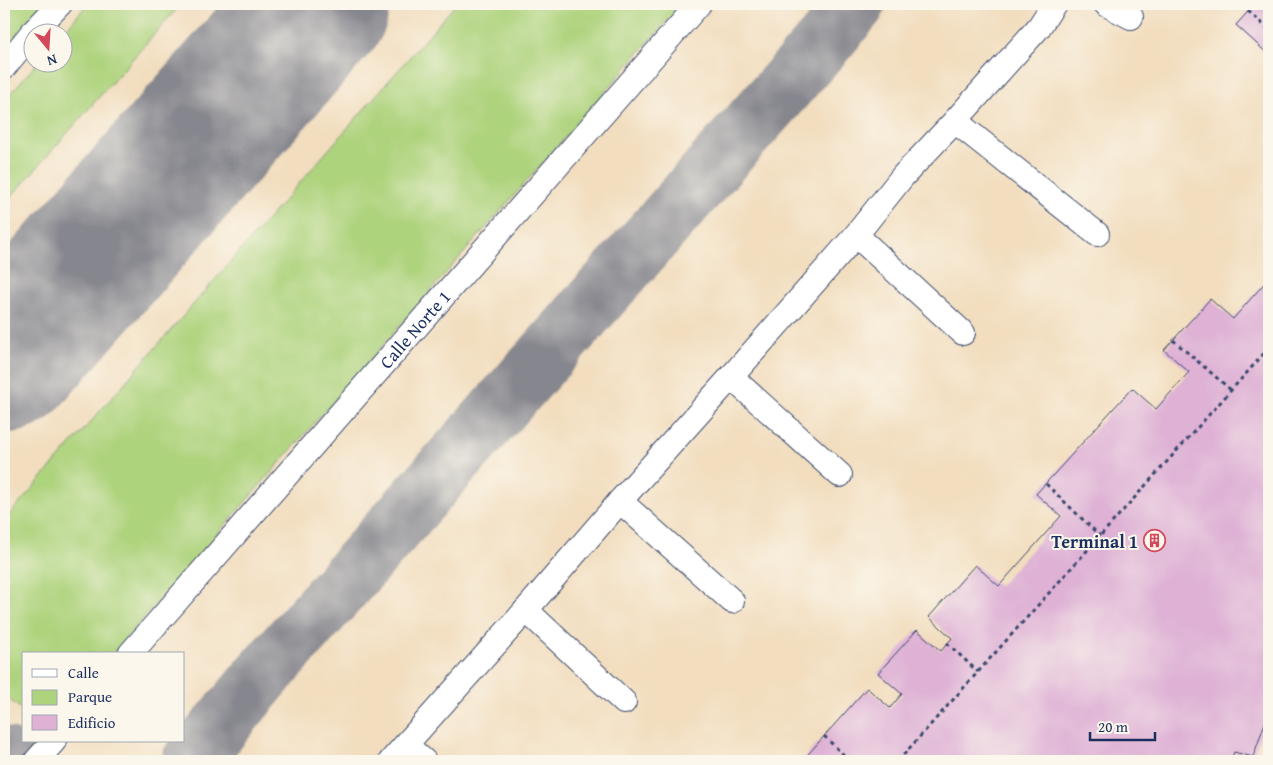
<svg xmlns="http://www.w3.org/2000/svg" width="1273" height="765" font-family="'Gentium Book Plus',serif">
  <style>
    .green { fill: #aed37d; stroke: #64816e }
    .lines { fill: none; stroke-linecap: round; stroke-linejoin: round }
    .taxiway { stroke: #86868e; stroke-width: 59 }
    .runway { stroke: #86868e; stroke-width: 145 }
    .building { fill: #deb1d5 }
    .minor-casing { stroke: #3b496c; stroke-width: 26 }
    .path { stroke: #3b496c; stroke-width: 3; stroke-dasharray: 4 4; stroke-linecap: butt }
    .minor { stroke: #fff; stroke-width: 24 }
    .labels { text-anchor: middle; dominant-baseline: central; stroke-width: 4; stroke-linejoin: round; paint-order: stroke }
    .street-label { font-size: 18px; fill: #1b2f5e; stroke: #fbf7ec }
    .poi-label { font-size: 18px; font-weight: bold; fill: #1b2f5e; stroke: #fbf7ec; text-anchor: end }
  </style>
  <rect width="100%" height="100%" fill="#fbf7ec"/>
  <filter id="ink" filterUnits="userSpaceOnUse"><feTurbulence type="fractalNoise" baseFrequency=".02" numOctaves="2"/><feDisplacementMap in="SourceGraphic" scale="10" xChannelSelector="R" yChannelSelector="G"/><feConvolveMatrix kernelMatrix="1 2 1 2 8 2 1 2 1" color-interpolation-filters="sRGB"/></filter>
  <filter id="wash" filterUnits="userSpaceOnUse"><feTurbulence type="fractalNoise" baseFrequency=".0096" numOctaves="4" result="noise"/><feDisplacementMap in="SourceGraphic" scale="20" xChannelSelector="R" yChannelSelector="G"/><feGaussianBlur stdDeviation="1.12" result="paint"/><feColorMatrix in="noise" values="0 0 0 0 0 0 0 0 0 0 0 0 0 0 0 0 0 1.4 0 .05"/><feComposite in="paint" operator="in"/></filter>
  <g filter="url(#wash)">
    <rect width="100%" height="100%" fill="#f2ddbe"/>
    <g class="green">
      <polygon points="4,4 47,4 4,54"/>
      <polygon points="87,4 181,4 4,205 4,101 37,63 62,62 63,33"/>
      <polygon points="456,4 682,4 112,654 24,654 24,711 12,702 4,692 4,521"/>
    </g>
    <g class="lines">
      <g class="taxiway">
        <polyline points="4,756 9,761"/>
        <path d="M191,761C220,728 248,692 278,658C462,453 642,245 826,40L856,4"/>
      </g>
      <polyline class="runway" points="4,361 317,4"/>
    </g>
    <g id="blocks">
      <g class="building">
        <polygon points="1255,4 1267,4 1269,5 1269,55 1236,25"/>
        <polygon points="1269,278 1269,717 1267,717 1253,757 1234,752 1231,761 802,761 867,688 890,708 902,694 878,673 917,630 941,651 952,638 929,617 975,565 999,586 1061,516 1036,494 1132,388 1156,409 1189,372 1164,350 1210,299 1233,319"/>
      </g>
    </g>
  </g>
  <g filter="url(#ink)">
    <use href="#blocks" fill-opacity="0" stroke="#3b496c" stroke-width="1"/>
    <g class="lines">
      <defs>
        <g id="minor">
          <polyline points="1106,4 1131,17"/>
          <polyline points="33,32 60,4"/>
          <polyline points="4,67 32,33"/>
          <polyline points="955,121 1097,234"/>
          <polyline points="856,235 963,333"/>
          <polyline points="731,377 840,475"/>
          <polyline points="620,501 732,601"/>
          <polyline points="526,610 624,702"/>
          <path id="s1" d="M130,654L699,4"/>
          <polyline points="406,745 424,761"/>
          <polyline points="36,761 54,741"/>
          <polyline points="391,761 526,610 620,501 731,377 856,235 903,176 955,121 1039,27 1054,4"/>
        </g>
      </defs>
      <use href="#minor" class="minor-casing"/>
      <g class="path">
        <polyline points="1248,11 1269,30"/>
        <polyline points="1173,340 1231,390"/>
        <polyline points="1046,484 1100,536"/>
        <polyline points="947,643 978,672"/>
        <polyline points="824,736 850,761"/>
        <polyline points="898,761 1269,348"/>
      </g>
      <use href="#minor" class="minor"/>
    </g>
  </g>
  <defs>
    <symbol id="building-ring" viewBox="-11 -11 22 22"><circle r="9.5" fill="#fbf7ec" stroke="#d1495b" stroke-width="1.5"/><path d="M-4-6H4V6H1V3H-1V6H-4ZM-2.5-4.3h1.7v1.8h-1.7ZM.8-4.3h1.7v1.8H.8ZM-2.5-1h1.7V.8h-1.7ZM.8-1h1.7V.8H.8Z" fill="#d1495b"/></symbol>
  </defs>
  <g fill-rule="evenodd">
    <use href="#building-ring" x="1142" y="528" width="25" height="25"/>
  </g>
  <g class="labels">
    <g class="street-label">
      <text stroke="none"><textPath href="#s1" startOffset="432">Calle Norte 1</textPath></text>
    </g>
    <g class="poi-label">
      <text x="1138" y="541">Terminal 1</text>
    </g>
  </g>
  <rect width="1273" height="765" fill="none" stroke="#fbf7ec" stroke-width="20"/>
  <rect x="22" y="652" width="162" height="90" fill="#fbf7ec" stroke="#a1a7b3"/>
  <rect x="32" y="669" width="25" height="8" fill="#ffffff" stroke="#a1a7b3"/>
  <text x="68" y="678" font-size="15" fill="#1b2f5e">Calle</text>
  <rect x="32" y="690" width="25" height="15" fill="#aed37d" stroke="#a1a7b3"/>
  <text x="68" y="702" font-size="15" fill="#1b2f5e">Parque</text>
  <rect x="32" y="715" width="25" height="15" fill="#deb1d5" stroke="#a1a7b3"/>
  <text x="68" y="728" font-size="15" fill="#1b2f5e">Edificio</text>
  <g transform="translate(48 48) rotate(162)"><circle r="24" fill="#fbf7ec" stroke="#a1a7b3"/>
  <path d="M0-4L9 19L0 12L-9 19Z" fill="#d1495b"/>
  <text y="-8" font-size="14" font-weight="bold" text-anchor="middle" fill="#1b2f5e">N</text>
  </g>
  <path d="M1090 732v8h65v-8" fill="none" stroke="#1b2f5e" stroke-width="2.5"/>
  <text x="1098" y="732" font-size="15" fill="#1b2f5e" stroke="#fbf7ec" stroke-width="4" paint-order="stroke">20 m</text>
</svg>
